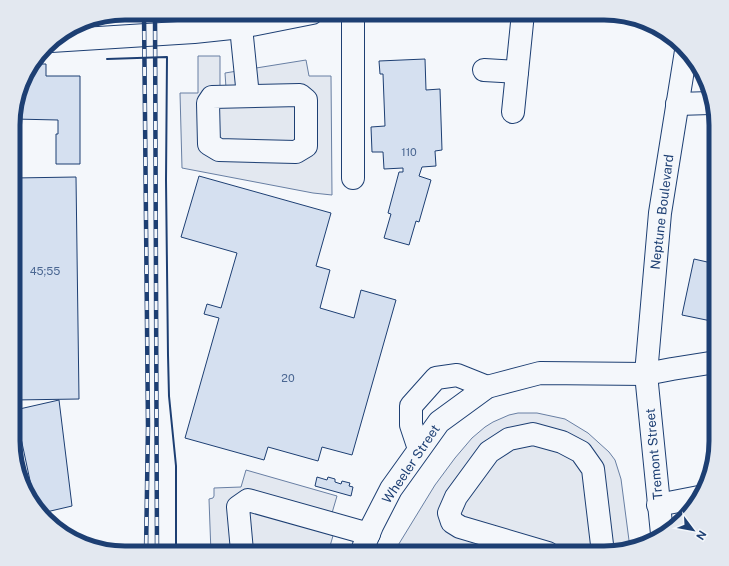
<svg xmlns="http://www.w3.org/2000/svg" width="729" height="566" font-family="'Public Sans',sans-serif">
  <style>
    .parking { fill: #e3e8f0; stroke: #687fa3 }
    .building { fill: #d5e0f0; stroke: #1d3f73 }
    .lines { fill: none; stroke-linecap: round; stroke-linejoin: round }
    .minor-casing { stroke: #1d3f73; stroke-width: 24 }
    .major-casing { stroke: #1d3f73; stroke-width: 24 }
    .minor { stroke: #f4f7fb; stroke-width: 22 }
    .major { stroke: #f4f7fb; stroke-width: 22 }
    .rail-casing { stroke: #1d3f73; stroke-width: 4.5 }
    .rail { stroke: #f4f7fb; stroke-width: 3; stroke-dasharray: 9; stroke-linecap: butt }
    .wall { stroke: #1d3f73; stroke-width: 2 }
    .labels { text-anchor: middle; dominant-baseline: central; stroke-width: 3; stroke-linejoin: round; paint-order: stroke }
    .number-label { font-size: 11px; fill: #4b6792 }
    .street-label { font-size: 13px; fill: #1d3f73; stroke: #f4f7fb }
    .rim { fill: none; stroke: #1d3f73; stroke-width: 5 }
  </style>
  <rect width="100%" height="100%" fill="#f4f7fb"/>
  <g class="parking">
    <polygon points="198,56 220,56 220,88 226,88 225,73 306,60 309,76 331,76 332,195 313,193 182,168 180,93 198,93"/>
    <polygon points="518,413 537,413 565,419 588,433 609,452 615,460 621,479 630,548 604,553 417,553 397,547 435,485 455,458 472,438 485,427 493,422 509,415"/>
    <polygon points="246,470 337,496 332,513 339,515 328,553 211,553 209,499 213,498 214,496 214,488 241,487"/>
  </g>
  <g class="building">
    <polygon points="425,59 426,90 440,89 442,150 435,151 436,166 422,167 419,176 431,180 419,222 416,221 409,245 384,238 391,214 388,213 399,172 403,172 403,168 384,169 383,152 372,152 371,127 385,126 383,74 380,74 379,61"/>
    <polygon points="32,64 46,64 46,76 80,76 80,164 56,164 56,134 58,134 58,120 14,119 14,110 28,69"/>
    <polygon points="199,176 331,213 316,266 330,270 320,308 354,318 361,290 396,300 352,455 322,447 318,461 268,447 264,460 185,438 219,318 204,314 207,304 221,308 237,253 181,237"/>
    <polygon points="76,177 79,399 14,400 14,178"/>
    <polygon points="694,259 716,264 716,322 682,315"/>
    <polygon points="59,400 72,506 42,513 35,504 15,410"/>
    <polygon points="317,477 327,480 328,477 335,479 335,482 341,484 342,481 350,483 349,486 353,487 351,496 315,486"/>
  </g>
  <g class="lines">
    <defs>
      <g id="minor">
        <polyline points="241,27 248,96"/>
        <polyline points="51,41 194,32 241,27 312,13"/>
        <polyline points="484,70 517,72"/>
        <polygon points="300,95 306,100 306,146 296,152 219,150 209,144 208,103 212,97"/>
        <polyline points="677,104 711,103"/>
        <polyline points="513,112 523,13"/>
        <polyline points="353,178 353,13"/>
        <polyline points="646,374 672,369 716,362"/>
        <polyline points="419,449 411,425 411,406 436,378 457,375 487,387"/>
        <polyline points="658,505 699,497"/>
        <polyline points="243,553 242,551 238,507 248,500 369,534"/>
        <polyline points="548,553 460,527 452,522 449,513 456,497 489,452 509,439 533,434 562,442 581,452 593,469 603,553"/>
      </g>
      <g id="major">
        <polyline points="662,534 646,374 660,213 686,51"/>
        <polyline points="361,553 372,526 391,489 439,422 487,387 540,373 646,374"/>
      </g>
    </defs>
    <use href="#minor" class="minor-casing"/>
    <use href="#major" class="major-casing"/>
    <use href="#minor" class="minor"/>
    <use href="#major" class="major"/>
    <defs>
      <g id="rail">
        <polyline points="144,13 148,426 146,553"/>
        <polyline points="155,13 157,553"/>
      </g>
    </defs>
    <use href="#rail" class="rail-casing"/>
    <use href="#rail" class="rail"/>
    <polyline class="wall" points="107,59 167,57 166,180 168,355 169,396 176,466 176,553"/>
  </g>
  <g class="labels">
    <g class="number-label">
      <text x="409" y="152">110</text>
      <text x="45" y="271">45;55</text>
      <text x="288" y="378">20</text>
    </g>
    <g class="street-label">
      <text transform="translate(662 212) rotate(-83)">Neptune Boulevard</text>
      <text transform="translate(654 454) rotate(-95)">Tremont Street</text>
      <text transform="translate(411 464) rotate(-56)">Wheeler Street</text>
    </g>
  </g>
  <path d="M0 0H729V566H0ZM125 20H604A105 105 0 0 1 709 125V441A105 105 0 0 1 604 546H125A105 105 0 0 1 20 441V125A105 105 0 0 1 125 20Z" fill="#e3e8f0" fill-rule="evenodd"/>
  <path class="rim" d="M125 20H604A105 105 0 0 1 709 125V441A105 105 0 0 1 604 546H125A105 105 0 0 1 20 441V125A105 105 0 0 1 125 20Z"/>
  <g transform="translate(693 530) rotate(122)" stroke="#f4f7fb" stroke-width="3" paint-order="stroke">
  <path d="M0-3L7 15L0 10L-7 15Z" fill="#1d3f73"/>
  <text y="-6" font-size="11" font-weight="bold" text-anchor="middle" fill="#1d3f73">N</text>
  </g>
</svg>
